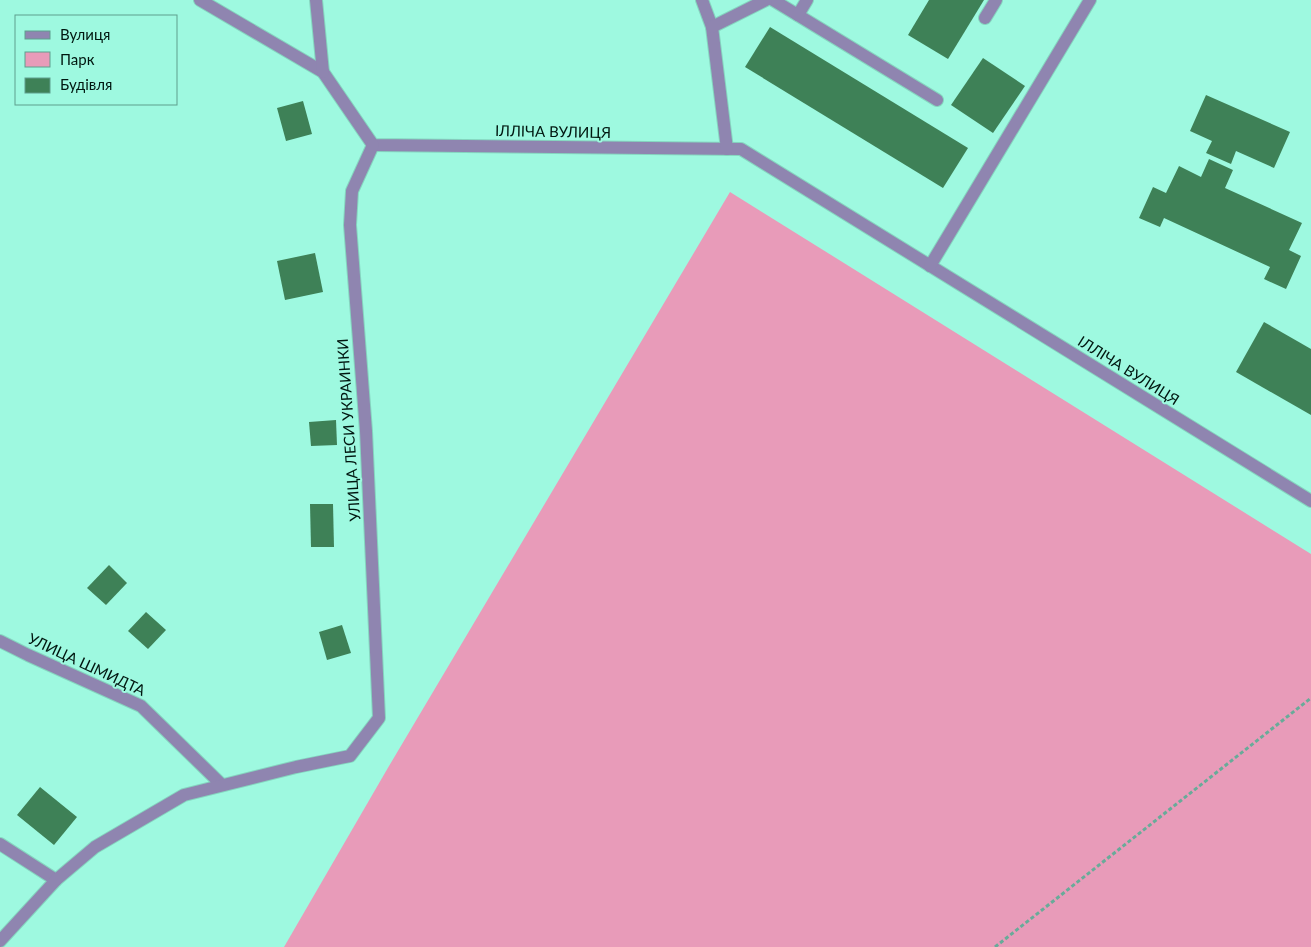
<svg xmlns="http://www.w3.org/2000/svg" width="1311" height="947" font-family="Lato,sans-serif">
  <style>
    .green { fill: #e89bb9 }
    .building { fill: #3e8157 }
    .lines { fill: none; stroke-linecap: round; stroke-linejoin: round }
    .minor-casing { stroke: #85d5bf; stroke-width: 14 }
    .path { stroke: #68ab99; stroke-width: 3; stroke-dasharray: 4 2.5; stroke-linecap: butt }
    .minor { stroke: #8f85b0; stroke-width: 12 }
    .labels { text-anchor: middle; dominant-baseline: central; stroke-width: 4; stroke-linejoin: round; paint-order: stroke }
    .street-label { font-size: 15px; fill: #001710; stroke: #9ef9e0 }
  </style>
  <rect width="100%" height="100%" fill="#9ef9e0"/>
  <polygon class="green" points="730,192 1311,554 1311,947 284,947 389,766"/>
  <g class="building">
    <polygon points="929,0 984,0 948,59 908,35"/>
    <polygon points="770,27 968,148 943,188 745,67"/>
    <polygon points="983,58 1025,86 993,133 951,105"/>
    <polygon points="1206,95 1290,132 1274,168 1236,151 1231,164 1206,153 1212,141 1190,131"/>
    <polygon points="303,101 312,134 286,141 277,108"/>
    <polygon points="1209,159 1233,170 1225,188 1302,223 1289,250 1301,256 1286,289 1264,279 1270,267 1164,218 1160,227 1139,218 1153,187 1166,193 1179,166 1201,177"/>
    <polygon points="315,253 323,292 285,300 277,261"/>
    <polygon points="1264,322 1311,349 1311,415 1236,372"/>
    <polygon points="336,420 337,445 311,446 309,422"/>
    <polygon points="310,504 333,504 334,547 311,547"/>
    <polygon points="109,565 127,583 106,605 87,588"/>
    <polygon points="146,612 166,630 148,649 128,631"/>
    <polygon points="342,625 351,653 327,660 319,632"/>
    <polygon points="40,787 77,817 54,845 17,815"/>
  </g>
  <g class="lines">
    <defs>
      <g id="minor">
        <polyline points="200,0 323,72 373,145 741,149 1311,501"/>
        <polyline points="316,0 323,72"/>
        <polyline points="702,0 712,27 727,149"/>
        <polyline points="773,0 937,100"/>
        <polyline points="798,15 807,0"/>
        <polyline points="985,18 996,0"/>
        <polyline points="712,27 766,0"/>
        <polyline points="930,266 1090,0"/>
        <polyline points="0,641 28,655 141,706 222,785"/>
        <polyline points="0,844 56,880"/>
        <polyline points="0,941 56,880 95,847 184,795 296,767 350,756 379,718 366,431 350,225 352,191 373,145"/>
      </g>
    </defs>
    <use href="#minor" class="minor-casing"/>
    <polyline class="path" points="995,947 1311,698"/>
    <use href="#minor" class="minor"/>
  </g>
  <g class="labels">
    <g class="street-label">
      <text transform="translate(553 131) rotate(1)">ІЛЛІЧА ВУЛИЦЯ</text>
      <text transform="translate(1129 370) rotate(32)">ІЛЛІЧА ВУЛИЦЯ</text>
      <text transform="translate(348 430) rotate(-94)">УЛИЦА ЛЕСИ УКРАИНКИ</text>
      <text transform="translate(87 664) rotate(25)">УЛИЦА ШМИДТА</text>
    </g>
  </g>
  <rect x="15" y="15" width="162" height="90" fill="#9ef9e0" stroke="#5f9f8d"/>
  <rect x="25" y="31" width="25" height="8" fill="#8f85b0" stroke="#5f9f8d"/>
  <text x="60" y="40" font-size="15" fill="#001710">Вулиця</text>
  <rect x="25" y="52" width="25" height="15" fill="#e89bb9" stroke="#5f9f8d"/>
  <text x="60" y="65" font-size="15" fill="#001710">Парк</text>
  <rect x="25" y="78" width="25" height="15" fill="#3e8157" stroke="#5f9f8d"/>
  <text x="60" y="90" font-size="15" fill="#001710">Будівля</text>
</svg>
